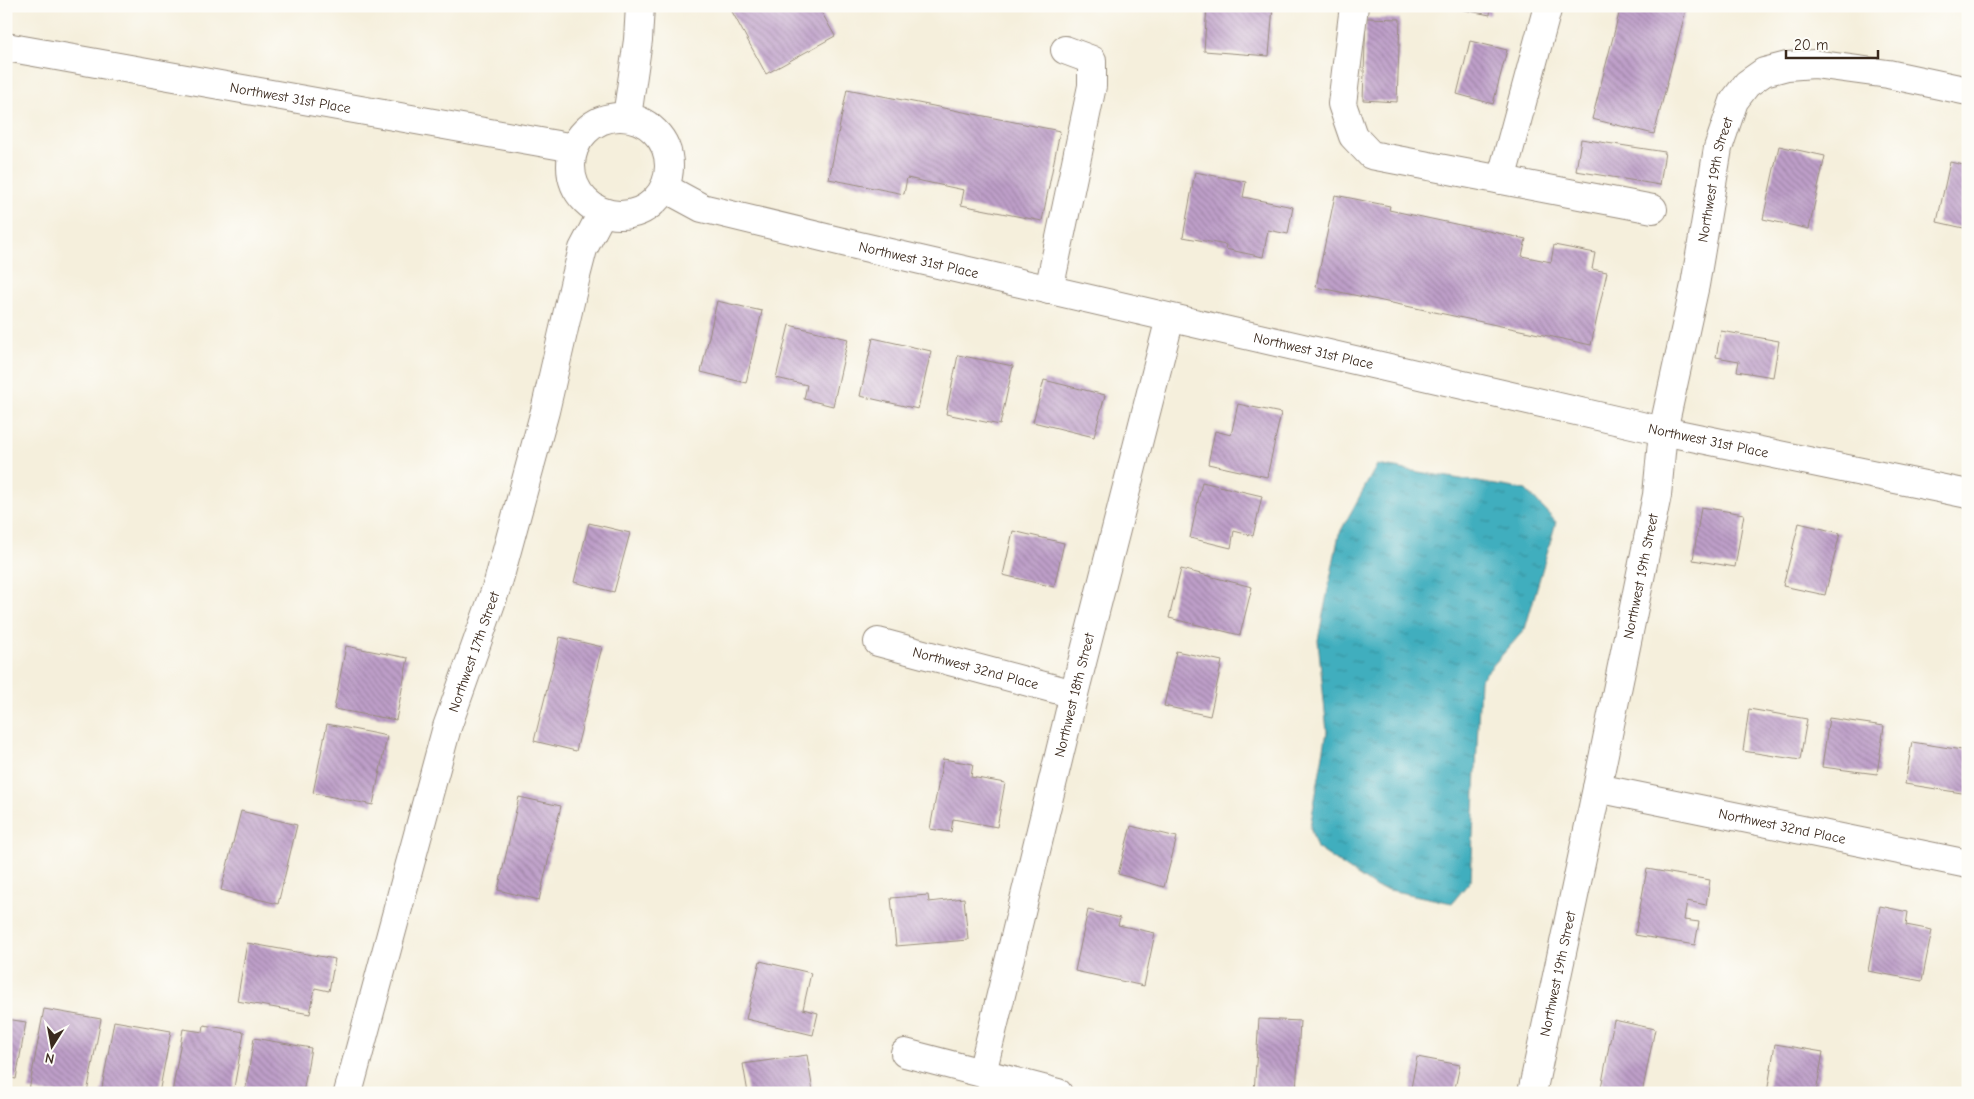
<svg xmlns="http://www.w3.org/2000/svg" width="1974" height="1099" font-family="'Comic Neue',sans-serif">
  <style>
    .water { fill: url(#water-ripples); stroke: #3e6c6e }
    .building { fill: url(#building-back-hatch) }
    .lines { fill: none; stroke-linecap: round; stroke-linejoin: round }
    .minor-casing { stroke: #988c7d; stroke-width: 30 }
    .minor { stroke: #fff; stroke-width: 28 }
    .labels { text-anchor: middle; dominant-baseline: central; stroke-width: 5; stroke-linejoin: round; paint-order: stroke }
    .street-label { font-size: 14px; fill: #3b2a1e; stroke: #fdfcf7 }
  </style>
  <defs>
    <pattern id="water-ripples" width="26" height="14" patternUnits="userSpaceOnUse" patternTransform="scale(1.25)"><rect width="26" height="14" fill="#40aebe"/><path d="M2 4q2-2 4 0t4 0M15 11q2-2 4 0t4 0" fill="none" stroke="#378e9a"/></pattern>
    <pattern id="building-back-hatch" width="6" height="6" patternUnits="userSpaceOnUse" patternTransform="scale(1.25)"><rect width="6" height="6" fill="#be9fc9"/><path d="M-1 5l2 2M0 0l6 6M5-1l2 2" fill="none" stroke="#9c82a3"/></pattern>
  </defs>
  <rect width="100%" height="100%" fill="#fdfcf7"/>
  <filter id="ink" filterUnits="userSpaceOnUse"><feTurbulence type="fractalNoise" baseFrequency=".02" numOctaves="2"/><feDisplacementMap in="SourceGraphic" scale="10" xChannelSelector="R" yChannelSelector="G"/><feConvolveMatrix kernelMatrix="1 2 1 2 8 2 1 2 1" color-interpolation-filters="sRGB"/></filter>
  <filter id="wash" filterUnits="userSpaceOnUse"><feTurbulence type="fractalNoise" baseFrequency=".0096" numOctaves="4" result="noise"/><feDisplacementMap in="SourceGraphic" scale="20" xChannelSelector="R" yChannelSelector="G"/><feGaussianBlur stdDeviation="1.12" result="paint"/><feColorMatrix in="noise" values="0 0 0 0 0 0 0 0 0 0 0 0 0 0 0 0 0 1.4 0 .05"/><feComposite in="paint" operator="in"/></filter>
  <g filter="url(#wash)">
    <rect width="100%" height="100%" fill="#f5efdc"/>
    <polygon class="water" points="1377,465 1526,490 1556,522 1525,629 1480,680 1471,880 1452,903 1375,887 1317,848 1310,827 1327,732 1318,640 1339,534"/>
    <g id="blocks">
      <g class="building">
        <polygon points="729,6 818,6 835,36 766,74"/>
        <polygon points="1207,6 1273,6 1269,56 1204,51"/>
        <polygon points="1444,6 1491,6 1490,15"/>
        <polygon points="1621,6 1687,6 1654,134 1592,119"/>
        <polygon points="1366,18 1400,19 1397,102 1363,100"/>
        <polygon points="1470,41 1507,50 1493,104 1457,94"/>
        <polygon points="847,89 1060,131 1042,221 961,205 964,190 907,178 904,194 829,179"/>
        <polygon points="1581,139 1665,152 1660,185 1576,171"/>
        <polygon points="1779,146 1825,156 1809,229 1763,219"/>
        <polygon points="1950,162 1968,166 1968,229 1937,222"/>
        <polygon points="1195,172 1246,182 1243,197 1293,207 1288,234 1268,230 1263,257 1225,249 1226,245 1183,237"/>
        <polygon points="1335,195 1390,206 1389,210 1526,239 1522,256 1551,262 1554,245 1595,253 1592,269 1607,272 1591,345 1316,287"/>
        <polygon points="717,301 762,311 746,383 701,372"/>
        <polygon points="789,325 848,339 833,406 804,399 807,385 776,378"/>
        <polygon points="1721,331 1779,341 1773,377 1737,371 1739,361 1716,357"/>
        <polygon points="873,338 931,351 918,409 860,396"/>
        <polygon points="958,355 1013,366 1000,425 946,414"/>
        <polygon points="1044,380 1105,395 1094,437 1033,422"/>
        <polygon points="1238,404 1281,413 1267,477 1208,464 1215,431 1231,435"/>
        <polygon points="1202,482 1262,496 1253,536 1234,531 1231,548 1190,538"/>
        <polygon points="1701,507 1744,514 1735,567 1693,560"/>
        <polygon points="589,523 630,533 614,592 574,582"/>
        <polygon points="1799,523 1840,533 1825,595 1783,586"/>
        <polygon points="1013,531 1064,543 1054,587 1003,575"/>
        <polygon points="1181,569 1252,587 1240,635 1169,618"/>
        <polygon points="560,637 602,647 576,751 534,741"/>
        <polygon points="346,646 408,658 396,720 334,709"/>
        <polygon points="1176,651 1222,661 1210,716 1164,706"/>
        <polygon points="1749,709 1807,719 1800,760 1743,751"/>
        <polygon points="1829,718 1884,726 1877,774 1822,767"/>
        <polygon points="327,724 387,736 373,805 313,793"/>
        <polygon points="1912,742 1968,751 1968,794 1905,784"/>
        <polygon points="943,759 973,764 971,777 1005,783 997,827 953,819 951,832 930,829"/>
        <polygon points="519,797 561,806 539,900 498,890"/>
        <polygon points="241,811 297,825 278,904 221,890"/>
        <polygon points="1131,826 1177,837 1164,887 1118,874"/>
        <polygon points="1647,869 1710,880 1706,905 1687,901 1684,920 1699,922 1695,945 1635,935"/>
        <polygon points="928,895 929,902 964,898 968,940 896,946 891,898"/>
        <polygon points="1880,906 1908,912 1906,925 1932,930 1922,981 1868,971"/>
        <polygon points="1088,910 1120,918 1118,925 1155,933 1144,986 1075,971"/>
        <polygon points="247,943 335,959 329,991 315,988 310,1014 237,1001"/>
        <polygon points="760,961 811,973 803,1009 818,1013 813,1035 746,1019"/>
        <polygon points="44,1009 101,1019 87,1093 43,1093 29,1090"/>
        <polygon points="6,1019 26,1022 16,1079 6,1077"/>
        <polygon points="1259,1019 1300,1021 1296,1093 1254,1093"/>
        <polygon points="1614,1020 1655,1029 1642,1093 1600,1093"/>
        <polygon points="114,1021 171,1031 159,1093 101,1093"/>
        <polygon points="204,1025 244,1032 233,1093 172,1093 183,1029 203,1032"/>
        <polygon points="254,1038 311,1048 303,1093 245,1093"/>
        <polygon points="1775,1044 1823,1052 1816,1093 1767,1093"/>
        <polygon points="807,1055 813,1091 800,1093 748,1093 743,1064"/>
        <polygon points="1417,1057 1460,1065 1454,1093 1410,1093"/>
      </g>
    </g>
  </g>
  <g filter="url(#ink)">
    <use href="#blocks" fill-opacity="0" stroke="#988c7d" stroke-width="1"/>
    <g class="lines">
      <defs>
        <g id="minor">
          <polyline points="1354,6 1342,104 1353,136 1371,155 1653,209"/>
          <path id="s1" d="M6,47L574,148"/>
          <circle cx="620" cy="166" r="49"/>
          <polyline points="627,117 638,40 640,6"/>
          <polyline points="1501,180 1548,6"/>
          <path id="s2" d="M665,188L702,208L851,244L1663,431L1968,494"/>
          <polyline points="1049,290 1092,86 1092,60 1065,50"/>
          <path id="s3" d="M878,642L1074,694"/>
          <path id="s4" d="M1597,788L1968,864"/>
          <polyline points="905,1053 1058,1093"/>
          <path id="s5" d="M982,1073L1074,694L1170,318"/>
          <path id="s6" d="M348,1093L447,727L498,583L545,411L576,276L583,249L602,213"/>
          <path id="s7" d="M1532,1093L1597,788L1657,495L1663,431L1695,285L1718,148L1734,101L1747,84L1764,72L1787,66L1814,64L1888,74L1968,91"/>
        </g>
      </defs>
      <use href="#minor" class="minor-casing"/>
      <use href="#minor" class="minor"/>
    </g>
  </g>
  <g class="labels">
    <g class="street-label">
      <text stroke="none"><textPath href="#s1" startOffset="289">Northwest 31st Place</textPath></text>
      <text stroke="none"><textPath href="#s7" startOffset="932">Northwest 19th Street</textPath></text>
      <text stroke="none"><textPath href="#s2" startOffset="265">Northwest 31st Place</textPath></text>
      <text stroke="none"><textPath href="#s2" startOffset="670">Northwest 31st Place</textPath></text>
      <text stroke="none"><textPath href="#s2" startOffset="1075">Northwest 31st Place</textPath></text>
      <text stroke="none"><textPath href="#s7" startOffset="528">Northwest 19th Street</textPath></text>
      <text stroke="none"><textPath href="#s6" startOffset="459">Northwest 17th Street</textPath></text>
      <text stroke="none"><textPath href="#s3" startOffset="101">Northwest 32nd Place</textPath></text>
      <text stroke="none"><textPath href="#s5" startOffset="389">Northwest 18th Street</textPath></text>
      <text stroke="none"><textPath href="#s4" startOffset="189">Northwest 32nd Place</textPath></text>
      <text stroke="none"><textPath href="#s7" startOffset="122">Northwest 19th Street</textPath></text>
    </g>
  </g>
  <rect width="1974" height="1099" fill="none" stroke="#fdfcf7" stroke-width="25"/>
  <g transform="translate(52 1046) rotate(191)" stroke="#fdfcf7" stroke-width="4" paint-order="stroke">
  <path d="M0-4L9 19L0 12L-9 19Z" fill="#3b2a1e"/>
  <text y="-8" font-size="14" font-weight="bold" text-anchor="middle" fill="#3b2a1e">N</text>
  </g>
  <path d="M1786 50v8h92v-8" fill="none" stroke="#3b2a1e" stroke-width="2.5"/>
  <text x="1794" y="50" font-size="15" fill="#3b2a1e" stroke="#fdfcf7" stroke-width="4" paint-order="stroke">20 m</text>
</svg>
